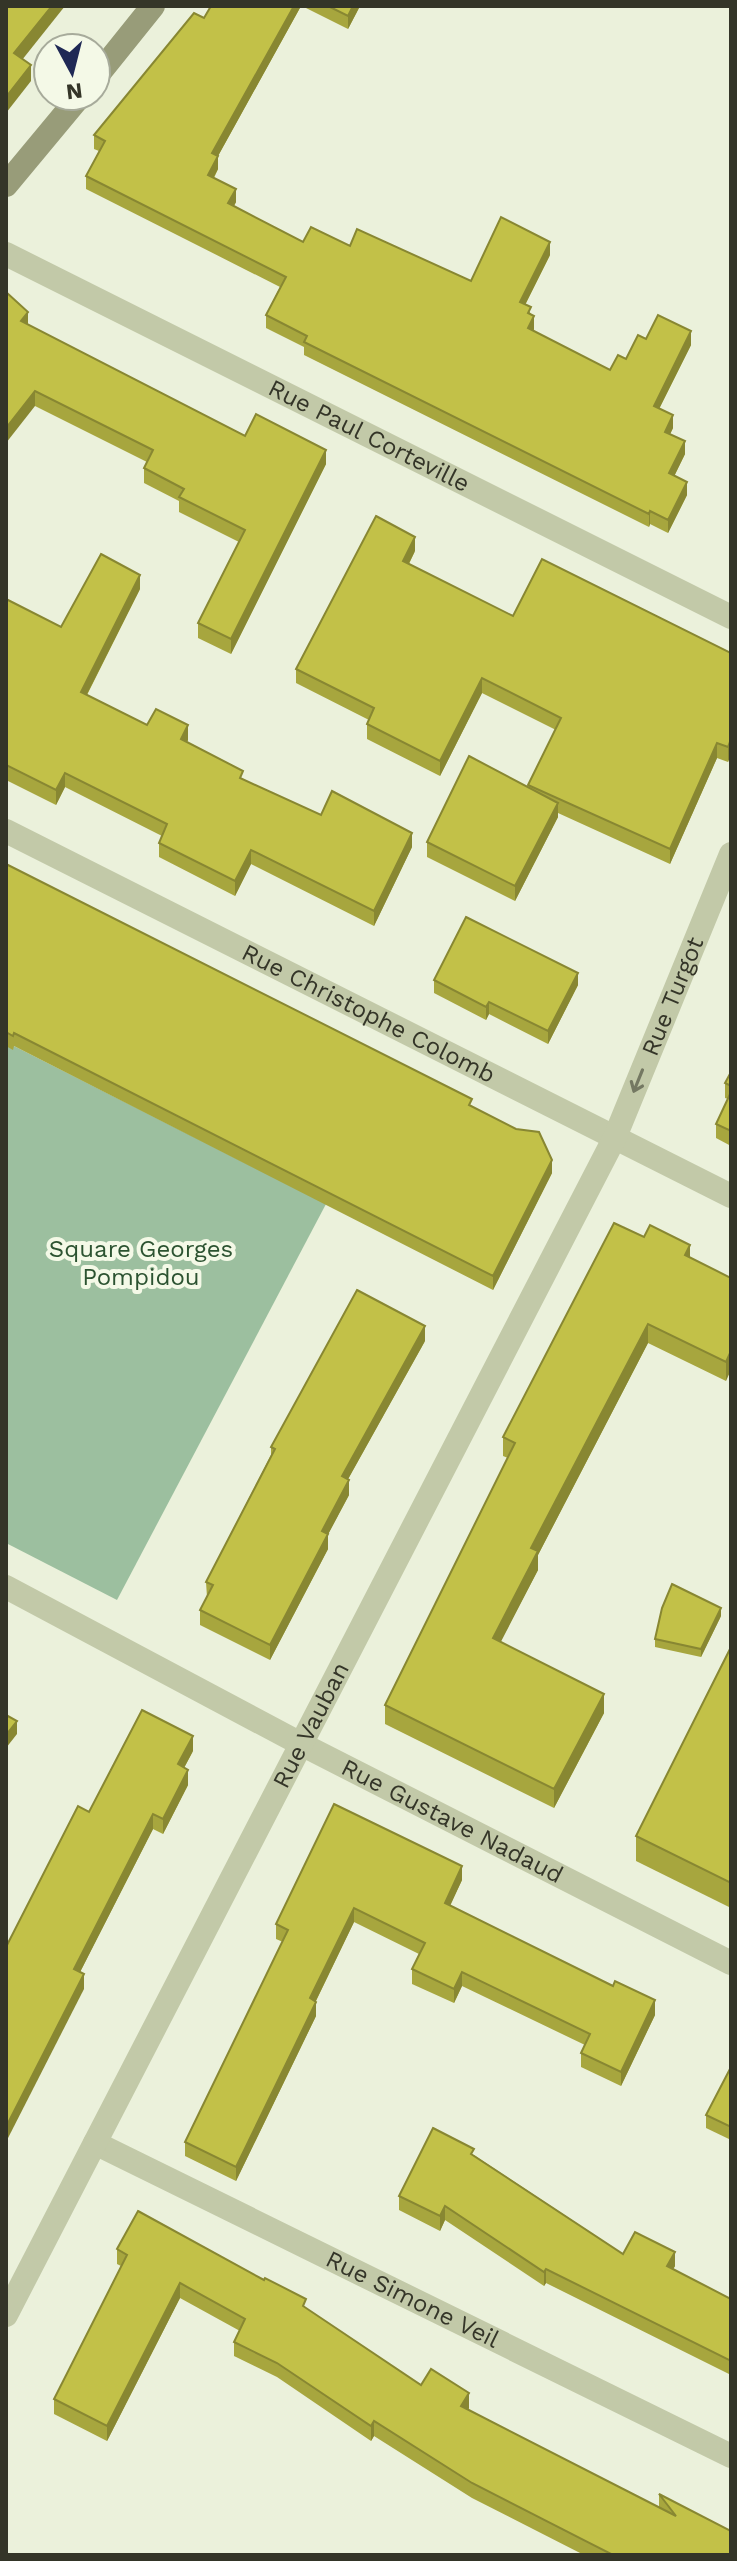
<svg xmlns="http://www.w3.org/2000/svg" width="737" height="2561" font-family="'Work Sans',sans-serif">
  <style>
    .green { fill: #9cbf9f }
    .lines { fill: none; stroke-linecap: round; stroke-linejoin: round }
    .street { stroke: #c2c9a8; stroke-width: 24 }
    .secondary { stroke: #989c79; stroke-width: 24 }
    .wall { fill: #a7a63e }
    .shaded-wall { fill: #888732 }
    .building { fill: #c2c148; stroke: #888732; stroke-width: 2 }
    .oneway { stroke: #747862 }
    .labels { text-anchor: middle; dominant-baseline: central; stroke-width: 8; stroke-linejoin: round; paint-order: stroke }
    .street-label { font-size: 24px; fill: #343528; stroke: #f4f9e7 }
    .park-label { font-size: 24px; fill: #2c5331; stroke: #f4f9e7 }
  </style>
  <rect width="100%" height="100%" fill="#ebf1db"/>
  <polygon class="green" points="6,1042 326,1204 117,1600 6,1543"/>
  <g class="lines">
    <g class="street">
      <path id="s1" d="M6,254L731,617"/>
      <path id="s2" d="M6,831L731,1196"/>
      <path id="s3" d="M6,1587L301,1744L731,1963"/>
      <path id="s4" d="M95,2143L731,2456"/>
      <path id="s5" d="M6,2315L615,1137L731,854"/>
    </g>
    <g class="secondary">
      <polyline points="96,77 153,6"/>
      <polyline points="6,185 80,96"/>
    </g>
  </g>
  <g class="wall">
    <polygon points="211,6 301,6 218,156 218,169 214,178 236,202 234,206 303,242 350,246 471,281 550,255 525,305 531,314 534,331 610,370 626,359 646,339 691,345 659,409 673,428 670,434 685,454 674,476 687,495 668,533 650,524 649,527 304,355 304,347 266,328 266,315 280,287 86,189 86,176 99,151 94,149 94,135 204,18"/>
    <polygon points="302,6 360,6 348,29"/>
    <polygon points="28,325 245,436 326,464 231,654 198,638 198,623 239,542 179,512 179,501 144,483 144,468 147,462 35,406"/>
    <polygon points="415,551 409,564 513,616 731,653 731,754 728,762 717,758 670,864 558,813 558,817 515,901 427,857 427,842 528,787 556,730 482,693 440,776 367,739 367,724 369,720 296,683 296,669"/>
    <polygon points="140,589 87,695 147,725 188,740 187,742 243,780 321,815 412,847 374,926 251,864 235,896 159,857 159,843 162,836 65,787 56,805 6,780 6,599 61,627"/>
    <polygon points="6,864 472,1106 552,1173 493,1290 14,1046 13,1050 6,1046"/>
    <polygon points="434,980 578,985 548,1044 489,1014 486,1020 434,993"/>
    <polygon points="731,1072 731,1146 716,1138 716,1124 728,1099 725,1098 725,1083"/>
    <polygon points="690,1258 731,1278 726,1381 648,1343 538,1555 538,1570 500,1642 604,1713 554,1808 385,1724 385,1705 508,1458 503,1456 503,1437"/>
    <polygon points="425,1341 348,1479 349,1495 328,1534 328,1549 270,1660 200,1625 200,1610 207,1597 206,1582 271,1455 271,1447"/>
    <polygon points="721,1616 701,1657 655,1647 655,1639"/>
    <polygon points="731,1647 731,1908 636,1861 636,1836"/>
    <polygon points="193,1751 184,1768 188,1785 163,1834 153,1829 80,1972 84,1989 6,1947 89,1812"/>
    <polygon points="462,1880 450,1905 655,2015 621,2086 581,2067 581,2053 585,2045 462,1986 454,2003 412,1984 412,1969 419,1954 354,1922 316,2001 316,2016 236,2181 185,2156 185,2142 283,1942 276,1939 276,1924"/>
    <polygon points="731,2067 731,2140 706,2128 706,2115"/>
    <polygon points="474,2155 623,2254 675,2266 673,2269 731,2299 731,2375 546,2283 544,2286 445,2220 440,2231 399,2210 399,2196"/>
    <polygon points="117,2249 306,2309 421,2385 469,2408 468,2410 659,2507 659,2494 731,2555 584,2555 472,2498 374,2436 371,2441 277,2377 234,2356 234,2342 240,2331 180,2298 107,2441 54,2414 54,2399 121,2266 117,2264"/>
  </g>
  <g class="shaded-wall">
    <polygon points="52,6 65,6 14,70 14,53"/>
    <polygon points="294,6 301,6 218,156 218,169 208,188 208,175 212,153"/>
    <polygon points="353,6 360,6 348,29 348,16"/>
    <polygon points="31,65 31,81 6,113 6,97"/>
    <polygon points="236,189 236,202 228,216 228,203"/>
    <polygon points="550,242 550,255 520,315 520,302"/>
    <polygon points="28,312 28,326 21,321"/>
    <polygon points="534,316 534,329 528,342 528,328"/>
    <polygon points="691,331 691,345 654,419 654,406"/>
    <polygon points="35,391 35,406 6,443 6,428"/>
    <polygon points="673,415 673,428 665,445 665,432"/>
    <polygon points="685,441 685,454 669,487 669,473"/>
    <polygon points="326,450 326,464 231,654 231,639"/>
    <polygon points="687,482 687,495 668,533 668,520"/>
    <polygon points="650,511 650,524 649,527 649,514"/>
    <polygon points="415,537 415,551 403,575 403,561"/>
    <polygon points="140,575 140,589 81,706 81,692"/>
    <polygon points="482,678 482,693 440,776 440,761"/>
    <polygon points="188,725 188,740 181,753 181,739"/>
    <polygon points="731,739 731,754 728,762 728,747"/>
    <polygon points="717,743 717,758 670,864 670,849"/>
    <polygon points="65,773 65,787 56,805 56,790"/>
    <polygon points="558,803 558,817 515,901 515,886"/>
    <polygon points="412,833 412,847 374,926 374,911"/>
    <polygon points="251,850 251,864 235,896 235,881"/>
    <polygon points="578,973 578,985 548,1044 548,1031"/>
    <polygon points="489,1002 489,1014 486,1020 486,1007"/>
    <polygon points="552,1160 552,1173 493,1290 493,1276"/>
    <polygon points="690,1245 690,1264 685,1255"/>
    <polygon points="648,1324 648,1343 538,1555 538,1570 493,1657 493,1638 531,1548"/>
    <polygon points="425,1326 425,1341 342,1490 342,1476"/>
    <polygon points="731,1351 731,1370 726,1381 726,1362"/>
    <polygon points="349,1480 349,1495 322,1546 322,1531"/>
    <polygon points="328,1534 328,1549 270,1660 270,1645"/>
    <polygon points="721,1608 721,1616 701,1657 701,1649"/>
    <polygon points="604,1694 604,1713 554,1808 554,1789"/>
    <polygon points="17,1721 17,1734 6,1748 6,1735"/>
    <polygon points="193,1736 193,1751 178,1779 178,1764"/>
    <polygon points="188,1770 188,1785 163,1834 163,1819"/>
    <polygon points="153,1814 153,1829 74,1984 74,1969"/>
    <polygon points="462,1866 462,1880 445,1917 445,1903"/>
    <polygon points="354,1908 354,1922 310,2013 310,1998"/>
    <polygon points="462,1972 462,1986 454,2003 454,1989"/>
    <polygon points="84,1974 84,1989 6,2142 6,2127"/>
    <polygon points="655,2000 655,2015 621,2086 621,2072"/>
    <polygon points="316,2002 316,2016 236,2181 236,2167"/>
    <polygon points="445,2206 445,2220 440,2231 440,2216"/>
    <polygon points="675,2252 675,2266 667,2281 667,2266"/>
    <polygon points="546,2269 546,2283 544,2286 544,2272"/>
    <polygon points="180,2283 180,2298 107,2441 107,2426"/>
    <polygon points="469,2393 469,2408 461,2421 461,2406"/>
    <polygon points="374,2421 374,2436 371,2441 371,2426"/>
  </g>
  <g class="building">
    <polygon points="6,6 52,6 14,53 31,65 6,97"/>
    <polygon points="211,6 294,6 212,153 218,156 208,175 236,189 228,203 303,242 311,227 350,246 357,229 471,281 501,217 550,242 520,302 531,307 528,313 534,316 528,328 610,370 618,355 626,359 638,335 646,339 658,315 691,331 654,406 673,415 665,432 685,441 669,473 687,482 668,520 650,511 649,514 304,342 307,336 266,315 286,277 86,176 105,141 94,135 194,13 204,18"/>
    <polygon points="328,6 353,6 348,16"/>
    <polygon points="6,292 28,312 21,321 245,436 256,414 326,450 231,639 198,623 245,530 179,497 184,489 144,468 153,450 35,391 6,428"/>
    <polygon points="376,516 415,537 403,561 513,616 542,559 731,653 731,739 728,747 717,743 670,849 528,785 561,718 482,678 440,761 367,724 374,708 296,669"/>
    <polygon points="101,554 140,575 81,692 147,725 156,709 188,725 181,739 243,771 240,778 321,815 332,791 412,833 374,911 251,850 235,881 159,843 167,824 65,773 56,790 6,765 6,599 61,627"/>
    <polygon points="469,756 558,803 515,886 427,842"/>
    <polygon points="6,864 472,1099 469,1105 516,1129 539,1132 552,1160 493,1276 14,1033 13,1036 6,1032"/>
    <polygon points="466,917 578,973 548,1031 489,1002 486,1007 434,980"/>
    <polygon points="731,1072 731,1086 725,1083"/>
    <polygon points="731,1092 731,1131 716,1124"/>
    <polygon points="614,1223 644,1237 650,1225 690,1245 685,1255 731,1278 731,1351 726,1362 648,1324 531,1548 538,1551 493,1638 604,1694 554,1789 385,1705 515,1443 503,1437"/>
    <polygon points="357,1290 425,1326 342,1476 349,1480 322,1531 328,1534 270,1645 200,1610 213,1585 206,1582 275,1449 271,1447"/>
    <polygon points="672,1584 721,1608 701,1649 655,1639 662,1608"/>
    <polygon points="731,1647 731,1883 636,1836"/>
    <polygon points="142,1710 193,1736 178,1764 188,1770 163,1819 153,1814 74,1969 84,1974 6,2127 6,1947 78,1806 89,1812"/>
    <polygon points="6,1715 17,1721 6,1735"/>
    <polygon points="334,1804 462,1866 445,1903 613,1986 615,1981 655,2000 621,2072 581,2053 590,2034 462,1972 454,1989 412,1969 425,1943 354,1908 310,1998 316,2002 236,2167 185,2142 288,1930 276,1924"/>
    <polygon points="731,2067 731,2127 706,2115"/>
    <polygon points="433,2128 474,2149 471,2154 623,2254 635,2232 675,2252 667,2266 731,2299 731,2361 546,2269 544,2272 445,2206 440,2216 399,2196"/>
    <polygon points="138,2211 264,2280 265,2278 306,2299 303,2306 421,2385 431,2369 469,2393 461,2406 676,2516 659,2494 731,2531 731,2555 613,2555 472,2483 374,2421 371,2426 277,2363 234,2342 245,2319 180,2283 107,2426 54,2399 127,2255 117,2249"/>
  </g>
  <defs><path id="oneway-shaft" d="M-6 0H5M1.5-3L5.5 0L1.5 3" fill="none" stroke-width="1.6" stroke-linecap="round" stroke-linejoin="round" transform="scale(2)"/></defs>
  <use class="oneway" href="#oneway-shaft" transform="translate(638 1081) rotate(112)"/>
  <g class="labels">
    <g class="street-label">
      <text stroke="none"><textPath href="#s1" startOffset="406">Rue Paul Corteville</textPath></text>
      <text stroke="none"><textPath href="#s5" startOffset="1478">Rue Turgot</textPath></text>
      <text stroke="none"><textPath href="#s2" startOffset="406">Rue Christophe Colomb</textPath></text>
      <text stroke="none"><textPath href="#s5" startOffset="664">Rue Vauban</textPath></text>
      <text stroke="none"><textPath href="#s3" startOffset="504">Rue Gustave Nadaud</textPath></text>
      <text stroke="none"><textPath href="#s4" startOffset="354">Rue Simone Veil</textPath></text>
    </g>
    <g class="park-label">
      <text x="141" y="1249">Square Georges<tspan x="141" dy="28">Pompidou</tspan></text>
    </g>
  </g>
  <rect width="737" height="2561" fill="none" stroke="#343528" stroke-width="16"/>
  <g transform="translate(72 72) rotate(173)"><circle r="38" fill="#f4f9e7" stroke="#a7ab9b" stroke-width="2"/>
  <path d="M0-6L14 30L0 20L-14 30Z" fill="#1f2955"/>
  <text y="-12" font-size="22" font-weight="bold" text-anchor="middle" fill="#343528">N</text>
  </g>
</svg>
